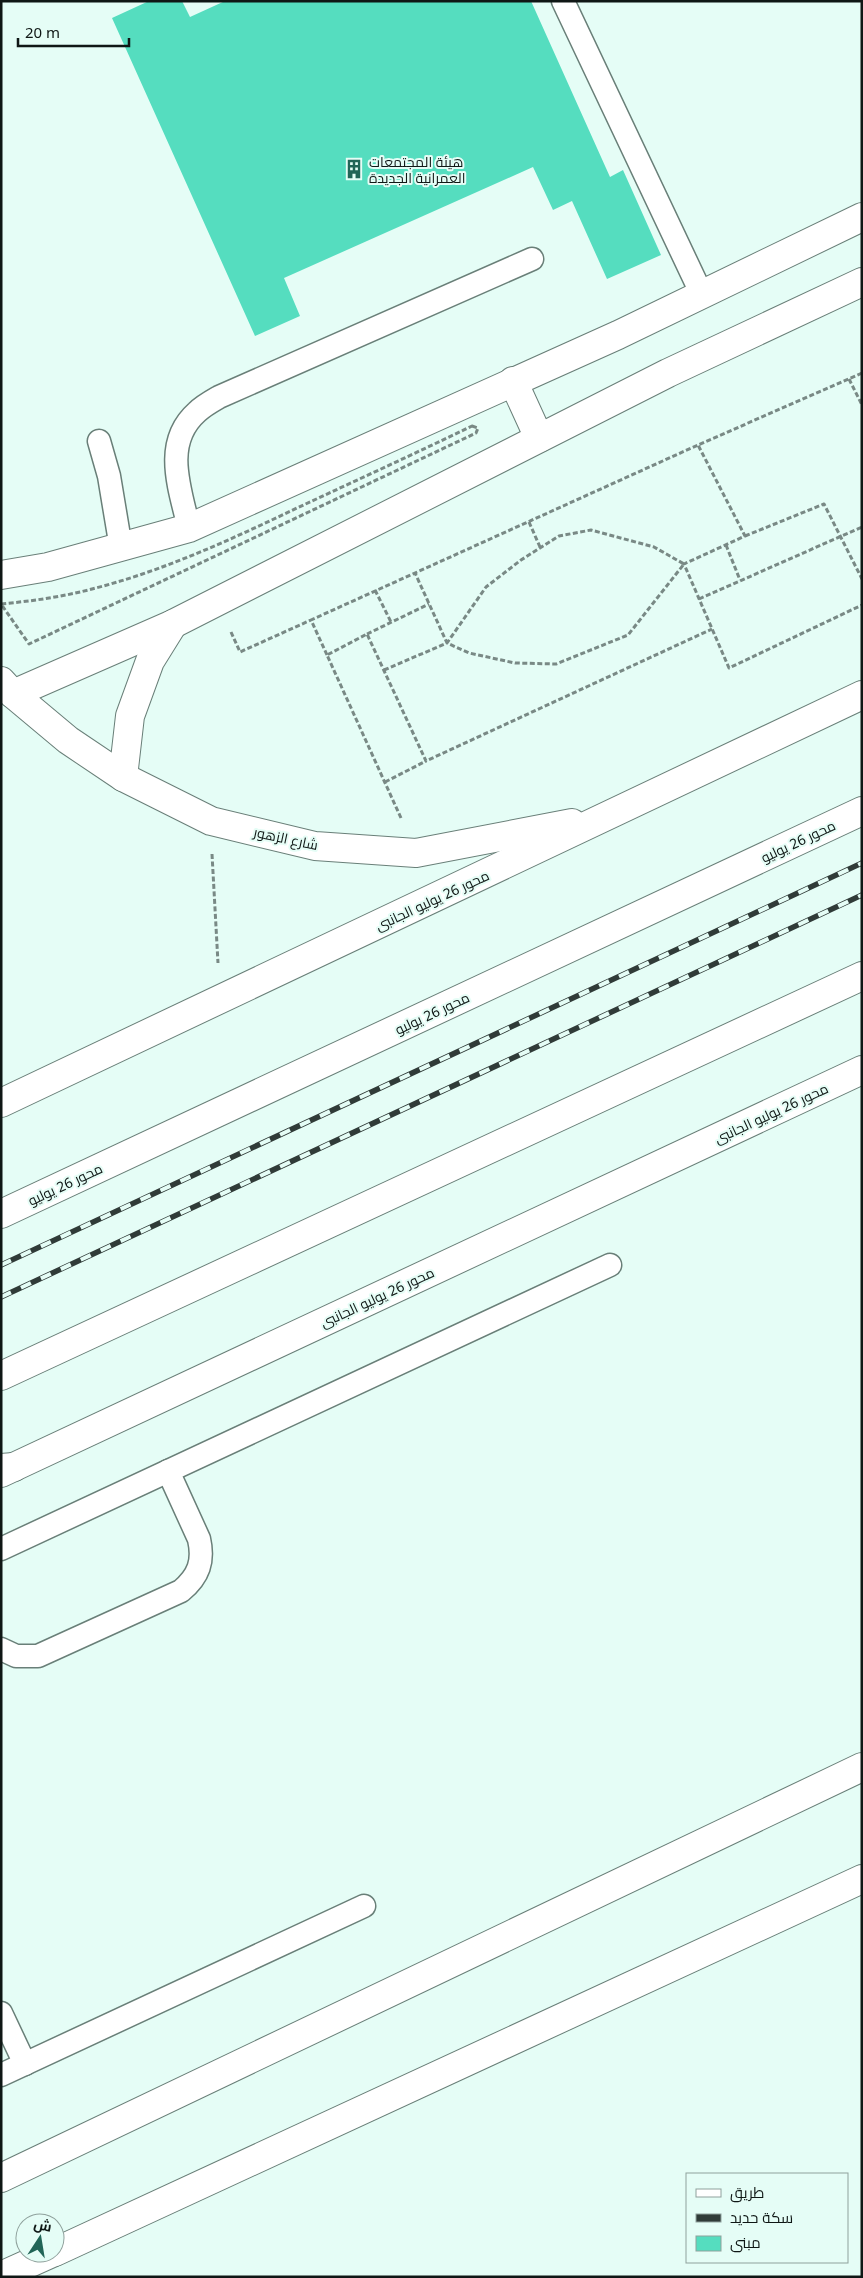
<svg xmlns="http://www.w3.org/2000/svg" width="863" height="2278" font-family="'Noto Sans',Cairo,sans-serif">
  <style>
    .building { fill: #55ddbf }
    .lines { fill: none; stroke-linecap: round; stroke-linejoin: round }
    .service-casing { stroke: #697f78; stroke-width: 25 }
    .minor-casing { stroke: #697f78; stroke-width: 30 }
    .secondary-casing { stroke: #697f78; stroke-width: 30 }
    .trunk-casing { stroke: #697f78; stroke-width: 30 }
    .path { stroke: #798985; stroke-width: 3; stroke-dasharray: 5 2.5; stroke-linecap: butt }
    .service { stroke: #fff; stroke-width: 22 }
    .minor { stroke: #fff; stroke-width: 28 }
    .secondary { stroke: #fff; stroke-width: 28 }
    .trunk { stroke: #fff; stroke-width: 28 }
    .rail-casing { stroke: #303b38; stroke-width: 5.5 }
    .rail { stroke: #e5fdf6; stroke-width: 4; stroke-dasharray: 11; stroke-linecap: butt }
    .labels { text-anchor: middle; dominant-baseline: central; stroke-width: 4; stroke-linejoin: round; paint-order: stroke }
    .poi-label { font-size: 14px; fill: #0f1715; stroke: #e5fdf6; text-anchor: start }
    .street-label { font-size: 14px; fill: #0f1715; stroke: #e5fdf6 }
  </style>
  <rect width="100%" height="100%" fill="#e5fdf6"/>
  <polygon class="building" points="149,1 182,1 190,17 225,1 531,1 610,177 623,170 661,255 607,279 572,201 553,210 533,167 284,278 300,316 255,336 112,18"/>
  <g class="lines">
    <defs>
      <g id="service">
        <polyline points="563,1 702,295"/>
        <polyline points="99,441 109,476 121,548"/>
        <path d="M189,528C180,489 162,443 197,412C203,406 212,401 219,397L532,259"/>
        <polyline points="1,1549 610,1265"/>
        <path d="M1,1649L16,1656H38L181,1591C199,1576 204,1561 199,1539L168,1471"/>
        <polyline points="1,2013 25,2064"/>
        <polyline points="1,2075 364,1906"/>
      </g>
      <g id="minor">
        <polyline points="513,381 539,438"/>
        <polyline points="1,575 48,567 189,528 618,335 862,217"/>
        <polyline points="13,694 173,624 668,373 862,282"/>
        <polyline points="1,2178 862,1767"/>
        <polyline points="55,2252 862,1879"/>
        <polyline points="1,2276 52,2253"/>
      </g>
      <g id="secondary">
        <polyline points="1,681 13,694 68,740 123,777 211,821 315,846 416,853 572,823"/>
        <polyline points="123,777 130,716 150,661 173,624"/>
        <polyline points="1,1103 862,695"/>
        <polyline points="1,1473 862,1070"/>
      </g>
      <g id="trunk">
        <polyline points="1,1214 862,811"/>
        <polyline points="1,1376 862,976"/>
        <polyline points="1,1468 14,1467"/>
      </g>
    </defs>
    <use href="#service" class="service-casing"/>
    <use href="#minor" class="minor-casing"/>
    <use href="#secondary" class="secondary-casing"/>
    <use href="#trunk" class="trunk-casing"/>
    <g class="path">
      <polyline points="862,373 698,445 745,536 684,564 729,668 862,605"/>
      <polyline points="849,379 862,405"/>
      <path d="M472,426L478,428L476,433L29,644L1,604C32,601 62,597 92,589C163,571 230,540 297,508C355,481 414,454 472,426Z"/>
      <polyline points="529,522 540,547"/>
      <polyline points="745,536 824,504 862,579"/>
      <polyline points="726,545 740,580"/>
      <polyline points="375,590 391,622"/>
      <polyline points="699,599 862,527"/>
      <polyline points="231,632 240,652 311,620"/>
      <polyline points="367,634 429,604"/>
      <polyline points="327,655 311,620 698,445"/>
      <polyline points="384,670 447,643 486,587 521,560 559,536 591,530 654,547 684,564 628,635 556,664 515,663 469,653 447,643 415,573"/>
      <polyline points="385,782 426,761"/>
      <polyline points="401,818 327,655 367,634 426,761 712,629"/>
      <polyline points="212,854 218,963"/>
    </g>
    <use href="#service" class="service"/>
    <use href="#minor" class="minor"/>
    <use href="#secondary" class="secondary"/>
    <use href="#trunk" class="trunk"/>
    <defs>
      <g id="rail">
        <polyline points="1,1265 862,863"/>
        <polyline points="1,1297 862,895"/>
      </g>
    </defs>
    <use href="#rail" class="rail-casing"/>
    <use href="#rail" class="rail"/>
  </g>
  <defs>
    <symbol id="building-bare" viewBox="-9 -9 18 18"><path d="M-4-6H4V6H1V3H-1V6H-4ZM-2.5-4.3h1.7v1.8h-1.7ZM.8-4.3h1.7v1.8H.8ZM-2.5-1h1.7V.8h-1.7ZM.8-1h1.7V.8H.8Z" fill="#216557" stroke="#e5fdf6" stroke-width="2.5" paint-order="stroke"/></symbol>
  </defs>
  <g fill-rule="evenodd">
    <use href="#building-bare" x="340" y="155" width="28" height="28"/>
  </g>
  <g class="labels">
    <g class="poi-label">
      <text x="369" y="161">هيئة المجتمعات<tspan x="369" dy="16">العمرانية الجديدة</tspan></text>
    </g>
    <g class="street-label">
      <text transform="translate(286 838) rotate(12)">شارع الزهور</text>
      <text transform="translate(798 841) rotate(-25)">محور 26 يوليو</text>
      <text transform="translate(432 900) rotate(-25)">محور 26 يوليو الجانبى</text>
      <text transform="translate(432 1013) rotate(-25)">محور 26 يوليو</text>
      <text transform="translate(771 1113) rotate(-25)">محور 26 يوليو الجانبى</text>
      <text transform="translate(65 1184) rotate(-25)">محور 26 يوليو</text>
      <text transform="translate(377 1297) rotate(-25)">محور 26 يوليو الجانبى</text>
    </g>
  </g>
  <rect width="863" height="2278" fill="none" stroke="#0f1715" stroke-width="5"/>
  <rect x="686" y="2173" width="162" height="90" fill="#e5fdf6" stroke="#8fa19c"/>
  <rect x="696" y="2189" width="25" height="8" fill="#ffffff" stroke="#8fa19c"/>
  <text x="730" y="2198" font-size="15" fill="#0f1715">طريق</text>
  <rect x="696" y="2214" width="25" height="8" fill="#303b38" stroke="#8fa19c"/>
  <text x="730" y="2223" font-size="15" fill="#0f1715">سكة حديد</text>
  <rect x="696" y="2236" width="25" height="15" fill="#55ddbf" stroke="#8fa19c"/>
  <text x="730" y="2248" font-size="15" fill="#0f1715">مبنى</text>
  <g transform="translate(40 2238) rotate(12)"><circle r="24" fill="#e5fdf6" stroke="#8fa19c"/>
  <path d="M0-4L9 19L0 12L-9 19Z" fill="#216557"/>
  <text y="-8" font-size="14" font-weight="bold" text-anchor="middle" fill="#0f1715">ش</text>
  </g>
  <path d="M18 38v8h111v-8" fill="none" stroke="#0f1715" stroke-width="2.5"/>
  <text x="25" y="38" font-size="15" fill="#0f1715" stroke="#e5fdf6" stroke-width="4" paint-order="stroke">20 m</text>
</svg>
